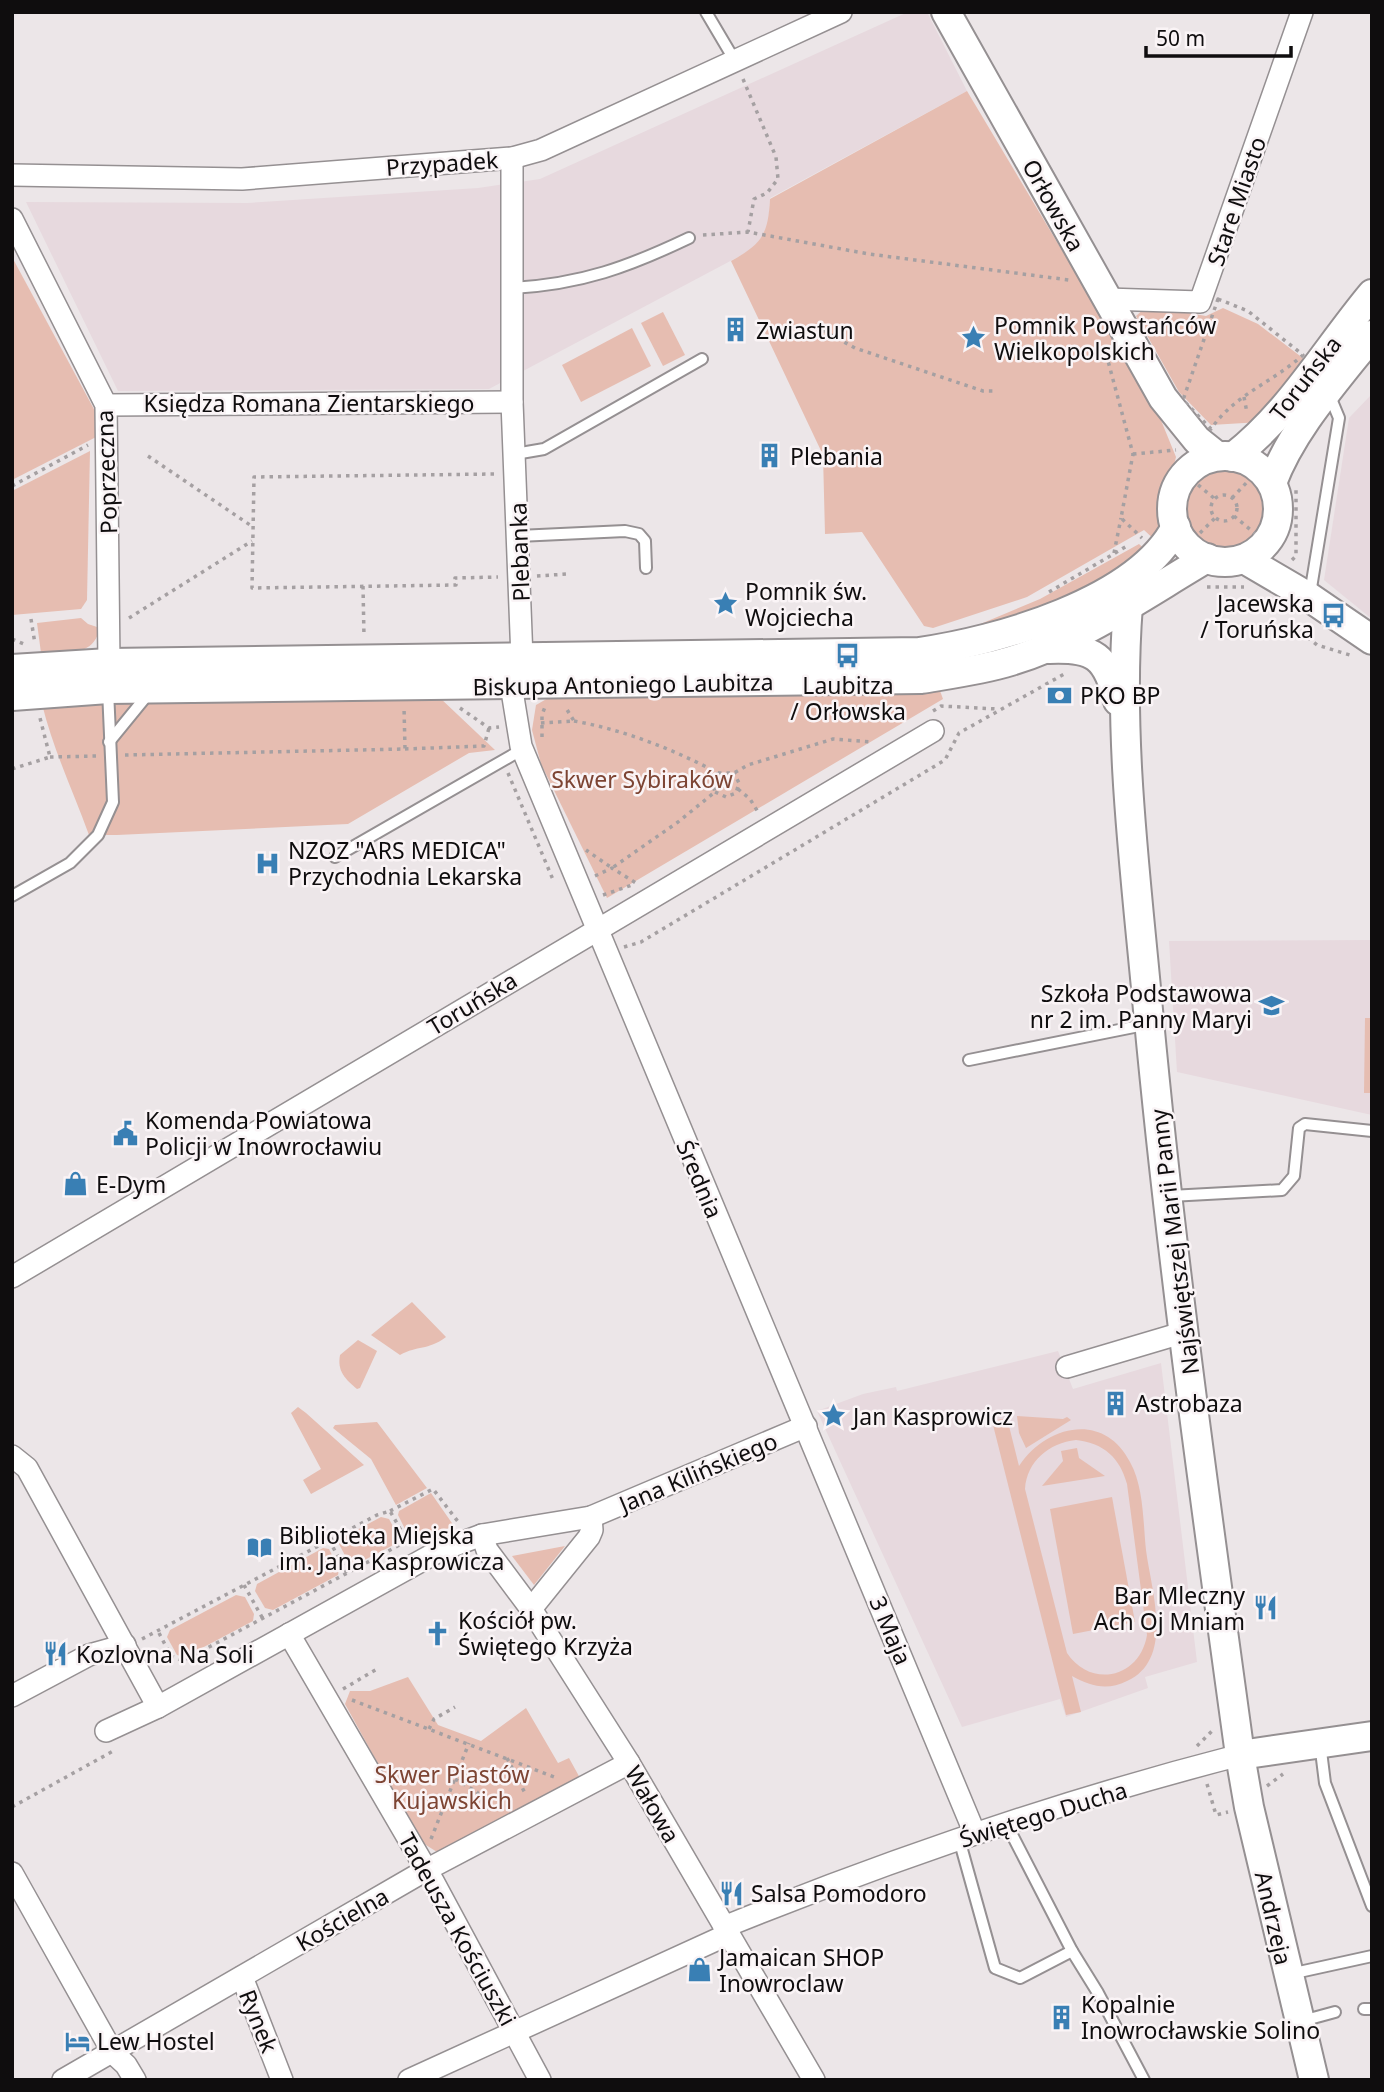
<svg xmlns="http://www.w3.org/2000/svg" width="1384" height="2092" font-family="'Noto Sans',sans-serif">
  <style>
    .built { fill: #e7d9de }
    .green { fill: #e6bdb1; fill-rule: evenodd }
    .lines { fill: none; stroke-linecap: round; stroke-linejoin: round }
    .lane-casing { stroke: #959092; stroke-width: 14 }
    .street-casing { stroke: #959092; stroke-width: 24 }
    .secondary-casing { stroke: #959092; stroke-width: 32 }
    .path { stroke: #a5a0a2; stroke-width: 3.5; stroke-dasharray: 3.5 5; stroke-linecap: butt }
    .lane { stroke: #fff; stroke-width: 10 }
    .street { stroke: #fff; stroke-width: 21 }
    .secondary { stroke: #fff; stroke-width: 28 }
    .labels { text-anchor: middle; dominant-baseline: central; stroke-width: 5; stroke-linejoin: round; paint-order: stroke }
    .street-label { font-size: 23px; fill: #0f0d0e; stroke: #faf4f6 }
    .poi-label { font-size: 23px; fill: #0f0d0e; stroke: #faf4f6; text-anchor: start }
    .park-label { font-size: 23px; fill: #7d4433; stroke: #faf4f6 }
  </style>
  <rect width="100%" height="100%" fill="#ece6e8"/>
  <g class="built">
    <polygon points="908,12 927,12 967,91 770,198 768,228 753,249 489,389 118,391 26,202 247,203 478,188 540,179"/>
    <polygon points="1372,394 1372,619 1324,580 1349,418"/>
    <polygon points="1372,940 1372,1115 1177,1072 1169,941"/>
    <polygon points="1058,1351 1073,1389 1161,1363 1197,1662 1145,1677 1148,1688 1066,1717 1060,1699 962,1727 817,1411 863,1394 896,1387 897,1391"/>
  </g>
  <g class="green">
    <path d="M967,91L1156,408L1176,457L1165,502V525L1157,542L1144,530L1027,597L933,628L924,626L862,532L825,534L823,455L731,261C763,243 768,234 770,199Z"/>
    <polygon points="12,257 102,424 102,434 12,480"/>
    <polygon points="1147,306 1206,316 1223,308 1258,324 1308,362 1261,422 1211,425 1179,392 1136,316"/>
    <polygon points="663,312 685,355 663,366 641,323"/>
    <polygon points="632,328 651,366 581,402 562,365"/>
    <polygon points="90,451 87,600 81,609 12,615 12,491"/>
    <circle cx="1224" cy="509" r="39"/>
    <polygon points="1139,544 1148,552 1128,570 1008,622 927,638 978,625 1040,599"/>
    <path d="M81,618L88,624L100,628C93,658 66,652 41,653L37,623Z"/>
    <polygon points="939,688 943,699 607,898 541,764 532,730 536,705 550,697"/>
    <path d="M439,697L495,750L469,753L348,824L117,835H89C73,791 53,749 42,704Z"/>
    <polygon points="1365,1018 1372,1018 1372,1093 1364,1093"/>
    <path d="M412,1302L446,1337C427,1351 418,1345 400,1355L371,1335Z"/>
    <path d="M358,1340L377,1351L360,1388L357,1389C345,1379 337,1371 340,1355Z"/>
    <polygon points="298,1407 306,1413 364,1465 311,1494 303,1480 321,1469 291,1413"/>
    <polygon points="1017,1416 1063,1419 1067,1417 1071,1420 1026,1448 1019,1433"/>
    <path d="M1007,1418L1019,1466C1046,1425 1104,1411 1130,1462C1144,1487 1143,1522 1146,1550C1151,1590 1175,1659 1127,1681C1107,1691 1090,1686 1072,1676L1081,1712L1066,1715L992,1421ZM1076,1440C1104,1443 1120,1458 1127,1484L1147,1635C1140,1678 1091,1689 1067,1653L1025,1489C1027,1461 1049,1443 1076,1440Z"/>
    <polygon points="377,1422 427,1488 396,1505 371,1459 333,1428 335,1425"/>
    <polygon points="1077,1448 1079,1458 1105,1476 1042,1486 1063,1461 1061,1451"/>
    <polygon points="431,1493 454,1526 422,1539 408,1535 398,1515 399,1511"/>
    <polygon points="1112,1497 1135,1622 1073,1634 1050,1509"/>
    <polygon points="381,1517 389,1519 401,1541 351,1567 339,1544 340,1539"/>
    <polygon points="565,1546 534,1585 512,1556"/>
    <polygon points="323,1548 329,1549 339,1569 338,1575 273,1610 265,1608 255,1591 257,1584"/>
    <polygon points="236,1595 245,1597 254,1614 253,1621 185,1657 177,1655 167,1637 170,1630"/>
    <polygon points="408,1677 438,1725 481,1741 526,1708 558,1763 569,1758 580,1778 442,1855 421,1842 345,1704 350,1691 370,1691"/>
  </g>
  <g class="lines">
    <defs>
      <g id="lane">
        <polyline points="706,12 735,61"/>
        <path d="M513,288C582,284 628,267 689,238"/>
        <polyline points="515,454 544,449 702,359"/>
        <polyline points="518,536 625,531 639,534 645,541 646,568"/>
        <polyline points="1310,594 1339,418 1329,394"/>
        <polyline points="109,742 149,693"/>
        <polyline points="335,857 523,749"/>
        <polyline points="12,896 70,863 98,835 113,802 108,690"/>
        <polyline points="969,1060 1149,1024"/>
        <polyline points="1170,1196 1282,1190 1294,1176 1299,1128 1305,1124 1372,1131"/>
        <polyline points="1320,1743 1325,1783 1372,1906"/>
        <polyline points="1007,1825 1072,1951 1098,1993 1144,2080"/>
        <polyline points="959,1839 995,1968 1020,1978 1072,1951"/>
        <polyline points="1290,1974 1372,1956"/>
        <polyline points="1364,2009 1372,2009"/>
        <polyline points="1302,2021 1335,2012"/>
      </g>
      <g id="street">
        <polyline points="512,158 512,402 522,659 513,697 521,746 975,1834"/>
        <polyline points="12,175 242,179 512,158 541,150 841,12"/>
        <polyline points="12,219 106,405 109,663"/>
        <polyline points="1107,299 1200,302 1302,12"/>
        <polyline points="106,405 512,402"/>
        <polyline points="12,1277 933,731"/>
        <polyline points="1067,1367 1185,1332"/>
        <polyline points="12,1456 27,1468 158,1707"/>
        <polyline points="482,1535 487,1550 531,1609 629,1763 814,2080"/>
        <polyline points="531,1609 589,1537 592,1530 591,1517"/>
        <polyline points="289,1634 433,1881 540,2080"/>
        <polyline points="12,1696 89,1655 125,1645"/>
        <polyline points="106,1731 158,1707 439,1551 482,1535 591,1517 806,1426"/>
        <polyline points="12,1873 113,2053 126,2065 135,2080"/>
        <path d="M724,1927C892,1859 1065,1800 1240,1755"/>
        <polyline points="242,1977 282,2080"/>
        <polyline points="63,2080 426,1870 629,1763"/>
        <polyline points="409,2080 729,1934"/>
      </g>
      <g id="secondary">
        <polyline points="946,12 1163,398 1197,440 1217,456"/>
        <circle cx="1225" cy="509" r="53"/>
        <path d="M1233,457C1290,413 1326,349 1372,294"/>
        <path d="M1272,483C1292,429 1336,381 1372,335"/>
        <polyline points="1244,559 1309,597 1372,640"/>
        <path d="M1128,605C1118,732 1134,861 1146,988C1169,1244 1205,1500 1240,1755L1249,1807L1314,2080"/>
        <path d="M1049,649C1094,647 1107,656 1118,701"/>
        <path d="M12,669L109,663L919,652C997,641 1137,602 1176,527"/>
        <path d="M12,696L108,689L921,679C951,674 981,670 1011,661C1081,640 1144,595 1207,558"/>
        <polyline points="1240,1755 1372,1736"/>
      </g>
    </defs>
    <use href="#lane" class="lane-casing"/>
    <use href="#street" class="street-casing"/>
    <use href="#secondary" class="secondary-casing"/>
    <g class="path">
      <polyline points="743,79 776,157 778,179 767,193 754,199 748,232"/>
      <polyline points="703,235 748,232 869,254 1069,280"/>
      <path d="M1218,299L1248,311L1303,355C1273,382 1234,395 1211,429L1183,400Z"/>
      <polyline points="822,330 855,348 983,391 994,391"/>
      <polyline points="1104,346 1133,454 1121,518 1142,538"/>
      <polyline points="1244,397 1247,413"/>
      <polyline points="1133,454 1176,450"/>
      <polyline points="148,456 253,527"/>
      <polyline points="494,474 254,477 252,588 456,585 455,578 498,577"/>
      <polyline points="1185,474 1215,499"/>
      <polyline points="12,486 88,445"/>
      <circle cx="1224" cy="508" r="13"/>
      <polyline points="1232,498 1250,479"/>
      <polyline points="1234,516 1265,542"/>
      <polyline points="1200,533 1216,517"/>
      <polyline points="1114,553 1121,518"/>
      <polyline points="1292,560 1296,556 1296,489"/>
      <polyline points="537,576 567,574"/>
      <polyline points="363,586 364,637"/>
      <polyline points="1207,587 1244,587"/>
      <polyline points="1049,592 1127,546"/>
      <polyline points="129,618 252,541"/>
      <polyline points="31,619 35,644"/>
      <polyline points="1301,632 1317,645 1350,655"/>
      <polyline points="12,639 24,644"/>
      <polyline points="460,708 489,728 499,727"/>
      <polyline points="933,711 941,706 997,709"/>
      <path d="M574,721C624,730 673,749 718,773L712,782L715,792L678,822L612,868L586,850"/>
      <polyline points="541,723 574,721 566,708"/>
      <polyline points="542,737 542,715 545,707"/>
      <polyline points="405,749 484,746 489,728"/>
      <polyline points="125,755 405,749 404,707"/>
      <polyline points="50,757 97,756"/>
      <polyline points="12,769 50,757 40,718"/>
      <polyline points="508,773 554,882"/>
      <polyline points="718,773 734,773 748,765 833,739 873,742"/>
      <polyline points="738,789 750,799 758,812"/>
      <polyline points="715,792 726,797 736,793 739,783 734,773"/>
      <polyline points="595,876 612,868 636,883"/>
      <polyline points="603,895 632,885"/>
      <polyline points="624,947 641,942 945,760 959,733 1066,673"/>
      <polyline points="390,1511 433,1489 459,1523"/>
      <polyline points="329,1540 347,1573"/>
      <polyline points="244,1585 263,1619"/>
      <polyline points="159,1633 171,1656 183,1661 407,1541"/>
      <polyline points="142,1639 377,1515 390,1511 407,1541 414,1542"/>
      <polyline points="343,1689 377,1669"/>
      <polyline points="352,1700 557,1778"/>
      <polyline points="429,1729 434,1719 455,1707"/>
      <polyline points="1197,1746 1213,1730"/>
      <polyline points="507,1758 526,1795"/>
      <polyline points="455,1779 477,1792 489,1814"/>
      <polyline points="1207,1784 1216,1815 1228,1812"/>
      <polyline points="1267,1786 1283,1774"/>
      <polyline points="12,1807 115,1750"/>
      <polyline points="431,1839 469,1743"/>
    </g>
    <use href="#lane" class="lane"/>
    <use href="#street" class="street"/>
    <use href="#secondary" class="secondary"/>
  </g>
  <defs>
    <symbol id="building-bare" viewBox="-9 -9 18 18"><path d="M-4-6H4V6H1V3H-1V6H-4ZM-2.5-4.3h1.7v1.8h-1.7ZM.8-4.3h1.7v1.8H.8ZM-2.5-1h1.7V.8h-1.7ZM.8-1h1.7V.8H.8Z" fill="#397fb4" stroke="#faf4f6" stroke-width="2.5" paint-order="stroke"/></symbol>
    <symbol id="sight-bare" viewBox="-9 -9 18 18"><path d="M0-6L1.8-2.2L6-1.7L2.9 1.2L3.7 5.4L0 3.3L-3.7 5.4L-2.9 1.2L-6-1.7L-1.8-2.2Z" fill="#397fb4" stroke="#faf4f6" stroke-width="2.5" paint-order="stroke"/></symbol>
    <symbol id="bus-bare" viewBox="-9 -9 18 18"><path d="M-5-6H5V4H4V6H2V4H-2V6H-4V4H-5ZM-3.5-4V0h7V-4ZM-3.5 1.2v1.5H-2V1.2ZM2 1.2v1.5H3.5V1.2Z" fill="#397fb4" stroke="#faf4f6" stroke-width="2.5" paint-order="stroke"/></symbol>
    <symbol id="bank-bare" viewBox="-9 -9 18 18"><path d="M-6-4H6V4H-6ZM0-2.3a2.3 2.3 0 1 0 0 4.6a2.3 2.3 0 1 0 0-4.6Z" fill="#397fb4" stroke="#faf4f6" stroke-width="2.5" paint-order="stroke"/></symbol>
    <symbol id="hospital-bare" viewBox="-9 -9 18 18"><path d="M-5-5h3v3.5h4V-5h3V5h-3V1.5h-4V5h-3Z" fill="#397fb4" stroke="#faf4f6" stroke-width="2.5" paint-order="stroke"/></symbol>
    <symbol id="school-bare" viewBox="-9 -9 18 18"><path d="M0-5L7-2L0 1L-7-2ZM-4 1L0 2.5L4 1V4Q0 6-4 4Z" fill="#397fb4" stroke="#faf4f6" stroke-width="2.5" paint-order="stroke"/></symbol>
    <symbol id="civic-bare" viewBox="-9 -9 18 18"><path d="M-.6-6.5H3V-4.5H.6V-3L4-1V1h2V6H-6V1h2V-1L-.6-3ZM-1.2 2.5V6h2.4V2.5Z" fill="#397fb4" stroke="#faf4f6" stroke-width="2.5" paint-order="stroke"/></symbol>
    <symbol id="shop-bare" viewBox="-9 -9 18 18"><path d="M-5-2.5h2.3a2.7 3.5 0 0 1 5.4 0H5L5.5 6h-11ZM-1.5-2.5h3a1.5 2.3 0 0 0-3 0Z" fill="#397fb4" stroke="#faf4f6" stroke-width="2.5" paint-order="stroke"/></symbol>
    <symbol id="library-bare" viewBox="-9 -9 18 18"><path d="M-6-4Q-3-5.5-.7-3.5V5Q-3 3-6 4ZM6-4Q3-5.5 .7-3.5V5Q3 3 6 4Z" fill="#397fb4" stroke="#faf4f6" stroke-width="2.5" paint-order="stroke"/></symbol>
    <symbol id="restaurant-bare" viewBox="-9 -9 18 18"><path d="M-5-6h1v4h1v-4h1v4h1v-4h1v5L-1.5 .5V6h-2V.5L-5-1ZM5-6V6H3V1.5H1.5Q1.5-4 5-6Z" fill="#397fb4" stroke="#faf4f6" stroke-width="2.5" paint-order="stroke"/></symbol>
    <symbol id="church-bare" viewBox="-9 -9 18 18"><path d="M-1.2-6h2.4v3.5h3.3v2.4h-3.3V6h-2.4V-.1h-3.3v-2.4h3.3Z" fill="#397fb4" stroke="#faf4f6" stroke-width="2.5" paint-order="stroke"/></symbol>
    <symbol id="hotel-bare" viewBox="-9 -9 18 18"><path d="M-6-4.5h1.5V1H6V5H4.5V3h-9V5H-6ZM-4 0a1.8 1.8 0 1 1 3.6 0ZM.5 0V-2.5h3Q6-2.5 6 0Z" fill="#397fb4" stroke="#faf4f6" stroke-width="2.5" paint-order="stroke"/></symbol>
  </defs>
  <g fill-rule="evenodd">
    <use href="#building-bare" x="718" y="312" width="35" height="35"/>
    <use href="#sight-bare" x="956" y="320" width="35" height="35"/>
    <use href="#building-bare" x="752" y="438" width="35" height="35"/>
    <use href="#sight-bare" x="708" y="586" width="35" height="35"/>
    <use href="#bus-bare" x="1316" y="598" width="35" height="35"/>
    <use href="#bus-bare" x="830" y="638" width="35" height="35"/>
    <use href="#bank-bare" x="1042" y="678" width="35" height="35"/>
    <use href="#hospital-bare" x="250" y="846" width="35" height="35"/>
    <use href="#school-bare" x="1254" y="988" width="35" height="35"/>
    <use href="#civic-bare" x="108" y="1116" width="35" height="35"/>
    <use href="#shop-bare" x="58" y="1166" width="35" height="35"/>
    <use href="#building-bare" x="1098" y="1386" width="35" height="35"/>
    <use href="#sight-bare" x="816" y="1398" width="35" height="35"/>
    <use href="#library-bare" x="242" y="1530" width="35" height="35"/>
    <use href="#restaurant-bare" x="1248" y="1590" width="35" height="35"/>
    <use href="#church-bare" x="420" y="1616" width="35" height="35"/>
    <use href="#restaurant-bare" x="38" y="1636" width="35" height="35"/>
    <use href="#restaurant-bare" x="714" y="1876" width="35" height="35"/>
    <use href="#shop-bare" x="682" y="1952" width="35" height="35"/>
    <use href="#building-bare" x="1044" y="2000" width="35" height="35"/>
    <use href="#hotel-bare" x="60" y="2024" width="35" height="35"/>
  </g>
  <g class="labels">
    <g class="street-label">
      <text transform="translate(442 163) rotate(-4)">Przypadek</text>
      <text transform="translate(1236 201) rotate(-71)">Stare Miasto</text>
      <text transform="translate(1054 205) rotate(61)">Orłowska</text>
      <text transform="translate(1305 378) rotate(-52)">Toruńska</text>
      <text x="309" y="403">Księdza Romana Zientarskiego</text>
      <text transform="translate(106 472) rotate(-92)">Poprzeczna</text>
      <text transform="translate(519 552) rotate(-92)">Plebanka</text>
      <text transform="translate(623 684) rotate(-1)">Biskupa Antoniego Laubitza</text>
      <text transform="translate(472 1003) rotate(-31)">Toruńska</text>
      <text transform="translate(700 1179) rotate(67)">Średnia</text>
      <text transform="translate(1174 1242) rotate(-97)">Najświętszej Marii Panny</text>
      <text transform="translate(698 1472) rotate(-23)">Jana Kilińskiego</text>
      <text transform="translate(891 1630) rotate(67)">3 Maja</text>
      <text transform="translate(653 1804) rotate(60)">Wałowa</text>
      <text transform="translate(1043 1814) rotate(-17)">Świętego Ducha</text>
      <text transform="translate(1274 1918) rotate(77)">Andrzeja</text>
      <text transform="translate(342 1919) rotate(-30)">Kościelna</text>
      <text transform="translate(458 1929) rotate(61)">Tadeusza Kościuszki</text>
      <text transform="translate(259 2021) rotate(68)">Rynek</text>
    </g>
    <g class="poi-label">
      <text x="994" y="325">Pomnik Powstańców<tspan x="994" dy="26">Wielkopolskich</tspan></text>
      <text x="756" y="330">Zwiastun</text>
      <text x="790" y="456">Plebania</text>
      <text x="745" y="591">Pomnik św.<tspan x="745" dy="26">Wojciecha</tspan></text>
      <text x="1314" y="603" text-anchor="end">Jacewska<tspan x="1314" dy="26">/ Toruńska</tspan></text>
      <text x="848" y="685" text-anchor="middle">Laubitza<tspan x="848" dy="26">/ Orłowska</tspan></text>
      <text x="1080" y="695">PKO BP</text>
      <text x="288" y="850">NZOZ "ARS MEDICA"<tspan x="288" dy="26">Przychodnia Lekarska</tspan></text>
      <text x="1252" y="993" text-anchor="end">Szkoła Podstawowa<tspan x="1252" dy="26">nr 2 im. Panny Maryi</tspan></text>
      <text x="145" y="1120">Komenda Powiatowa<tspan x="145" dy="26">Policji w Inowrocławiu</tspan></text>
      <text x="96" y="1184">E-Dym</text>
      <text x="1135" y="1403">Astrobaza</text>
      <text x="853" y="1416">Jan Kasprowicz</text>
      <text x="279" y="1535">Biblioteka Miejska<tspan x="279" dy="26">im. Jana Kasprowicza</tspan></text>
      <text x="1245" y="1595" text-anchor="end">Bar Mleczny<tspan x="1245" dy="26">Ach Oj Mniam</tspan></text>
      <text x="458" y="1620">Kościół pw.<tspan x="458" dy="26">Świętego Krzyża</tspan></text>
      <text x="76" y="1654">Kozlovna Na Soli</text>
      <text x="751" y="1893">Salsa Pomodoro</text>
      <text x="719" y="1957">Jamaican SHOP<tspan x="719" dy="26">Inowroclaw</tspan></text>
      <text x="1081" y="2004">Kopalnie<tspan x="1081" dy="26">Inowrocławskie Solino</tspan></text>
      <text x="97" y="2041">Lew Hostel</text>
    </g>
    <g class="park-label">
      <text x="642" y="779">Skwer Sybiraków</text>
      <text x="452" y="1774">Skwer Piastów<tspan x="452" dy="26">Kujawskich</tspan></text>
    </g>
  </g>
  <rect width="1384" height="2092" fill="none" stroke="#0f0d0e" stroke-width="28"/>
  <path d="M1146 46v10h145v-10" fill="none" stroke="#0f0d0e" stroke-width="3.5"/>
  <text x="1156" y="46" font-size="21" fill="#0f0d0e" stroke="#faf4f6" stroke-width="5" paint-order="stroke">50 m</text>
</svg>
